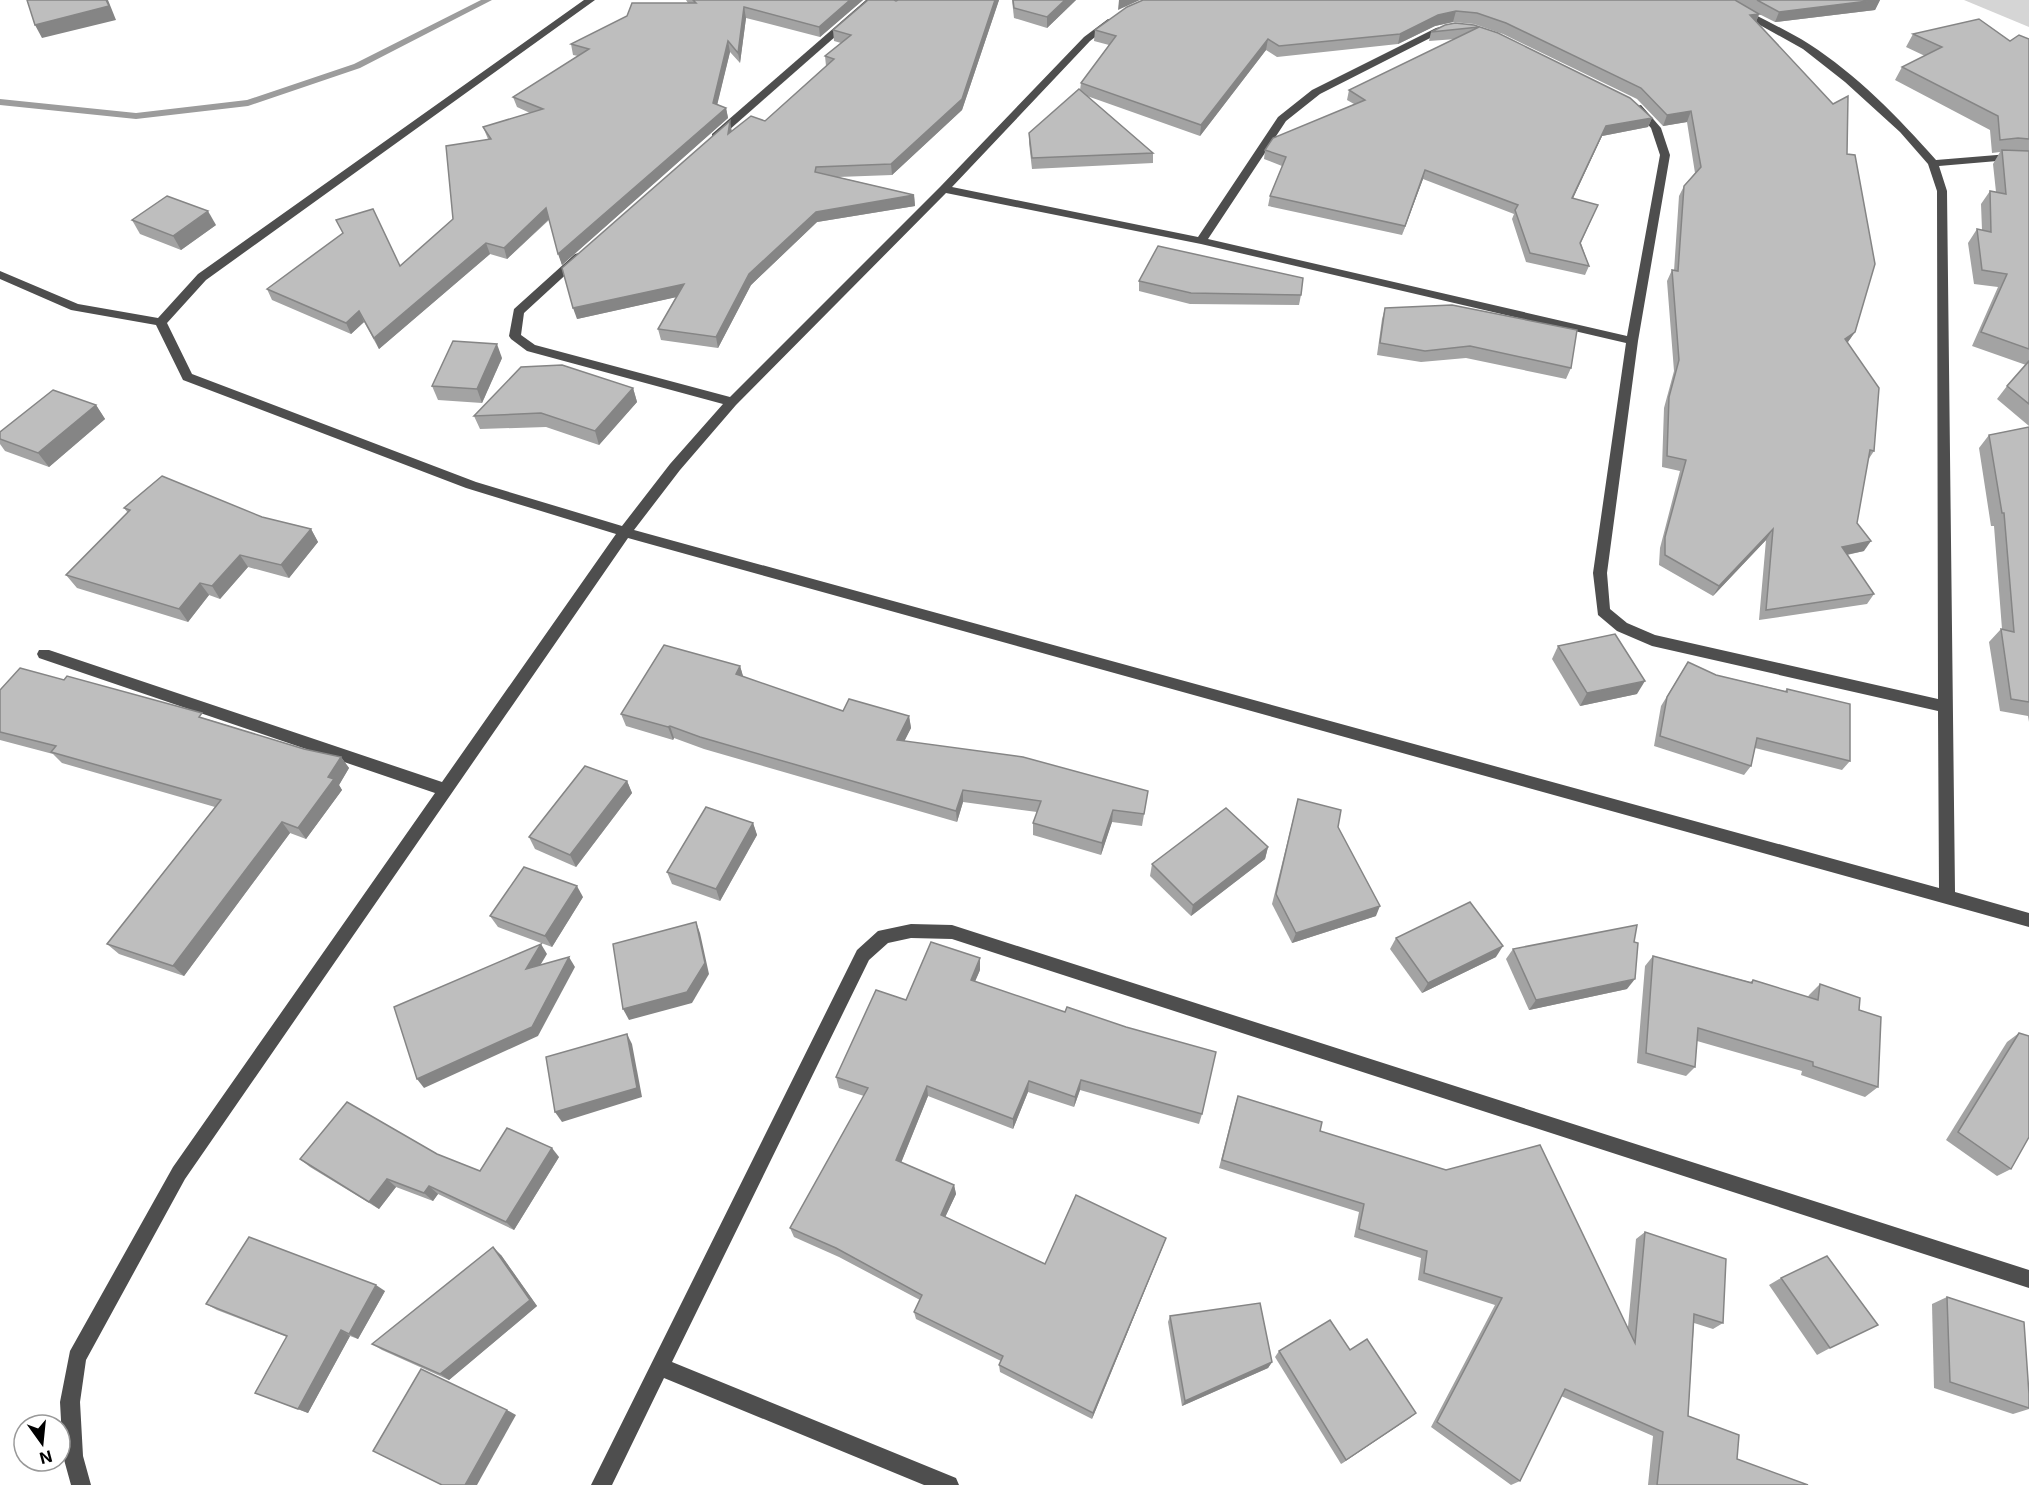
<svg xmlns="http://www.w3.org/2000/svg" width="2029" height="1485" font-family="Inter,sans-serif">
  <style>
    .green { fill: #d5d5d5 }
    .lines { fill: none; stroke-linecap: round; stroke-linejoin: round }
    .stream { fill: #9c9c9c; fill-rule: evenodd }
    .minor { fill: #4e4e4e; fill-rule: evenodd }
    .wall { fill: #a3a3a3 }
    .shaded-wall { fill: #858585 }
    .building { fill: #bebebe; stroke: #858585; stroke-width: 1.5 }
  </style>
  <rect width="100%" height="100%" fill="#fff"/>
  <polygon class="green" points="1964,0 2029,0 2029,27"/>
  <g class="lines">
    <polygon class="stream" points="481,0 492,0 360,68 248,106 136,119 0,105 0,99 136,113 247,100 354,64"/>
    <g class="minor">
      <path d="M584,0H595L206,280L167,323L192,374L476,482L622,526L670,464L723,404L527,351L511,339L509,336L514,309L575,254L579,253L585,257L524,313L521,335L535,345L730,397L940,187L1084,37L1108,19L1116,21L1090,41L952,187L1198,237L1278,117L1312,90L1436,28L1448,25L1453,28L1451,30L1442,32L1320,94L1286,121L1208,239L1627,336L1660,155L1651,128L1632,107L1641,105L1661,128L1670,155L1638,341L1607,573L1610,609L1627,623L1655,635L1938,699L1937,191L1928,164L1900,132L1845,82L1803,49L1715,0H1727C1754,15 1783,28 1809,44C1856,74 1899,118 1936,160L2009,154L2029,156V162L2009,160L1939,166L1947,191L1955,892L2029,913V927L628,538L185,1179L86,1360L80,1402L83,1456L91,1485H71L63,1456L60,1402L70,1351L173,1167L435,793L39,658L37,654L39,650H49L442,782L616,534L466,488L183,380L156,325L71,310L0,279V271L78,304L158,318L198,274ZM946,193L1201,244L1626,343L1593,573L1598,615L1617,631L1652,646L1938,711L1939,888L634,530L680,470L736,405Z"/>
      <polygon points="866,0 877,0 720,138 712,138 712,134"/>
      <polygon points="911,924 952,925 2029,1270 2029,1288 952,939 911,938 888,943 869,960 672,1362 956,1478 959,1485 924,1485 664,1378 612,1485 591,1485 857,950 878,931"/>
    </g>
  </g>
  <g class="wall">
    <polygon points="686,0 863,0 820,37 746,18 740,63 730,52 717,104 726,108 728,118 562,265 549,220 507,259 490,254 379,349 364,322 351,334 272,300 267,289 400,266 453,219 488,139 483,127 530,113 517,107 513,97 578,56 573,55 571,44 688,3"/>
    <polygon points="898,0 999,0 962,110 892,175 838,177 914,195 915,206 817,222 751,285 718,348 661,340 658,329 676,297 577,319 732,131 765,121 826,66 825,56 841,43 834,41 833,30"/>
    <polygon points="1012,0 1076,0 1047,28 1014,18"/>
    <polygon points="1143,0 1880,0 1875,10 1775,22 1759,14 1756,22 1847,154 1855,332 1847,343 1874,451 1868,460 1857,523 1864,551 1847,555 1874,594 1867,604 1759,620 1766,540 1713,596 1659,565 1660,548 1680,471 1662,467 1664,408 1674,371 1667,281 1672,270 1674,271 1679,196 1684,186 1695,173 1687,122 1663,126 1637,99 1503,34 1474,24 1453,22 1435,26 1398,44 1277,57 1266,50 1200,136 1087,96 1153,153 1153,163 1032,169 1029,143 1029,133 1080,90 1081,83 1109,45 1094,41 1095,30"/>
    <polygon points="1474,25 1652,118 1648,127 1602,136 1573,198 1594,214 1581,243 1589,266 1585,275 1526,262 1512,219 1514,214 1423,179 1402,235 1268,206 1270,196 1282,166 1264,159 1265,150 1354,104 1347,100 1349,90 1456,39 1429,41 1431,32"/>
    <polygon points="1913,34 2010,41 2029,39 2029,426 1997,399 2007,386 2026,365 1972,346 1998,287 1974,284 1968,243 1977,229 1982,230 1981,204 1990,191 1996,192 1993,164 2000,152 1992,153 1990,130 1895,80 1902,67 1925,56 1906,47"/>
    <polygon points="132,220 216,225 181,250 140,234"/>
    <polygon points="1139,281 1301,295 1299,305 1190,304 1139,291"/>
    <polygon points="1385,308 1571,368 1566,379 1466,358 1421,362 1377,355 1382,319"/>
    <polygon points="502,358 482,403 438,400 432,386"/>
    <polygon points="633,388 637,402 599,445 546,427 480,429 474,416"/>
    <polygon points="96,405 105,419 49,467 5,451 0,444 0,432"/>
    <polygon points="2029,427 2029,722 2028,716 2000,711 1989,642 2001,629 2002,629 1994,526 1991,526 1979,448 1989,435"/>
    <polygon points="124,508 262,517 311,529 318,542 289,578 248,567 220,599 209,595 188,622 77,588 66,575 128,513"/>
    <polygon points="1558,646 1637,694 1580,706 1552,659"/>
    <polygon points="1688,662 1716,675 1785,691 1787,689 1850,761 1842,770 1755,748 1751,766 1744,775 1654,746 1661,706"/>
    <polygon points="740,666 743,677 843,711 909,716 911,728 904,741 1146,803 1142,826 1112,822 1101,855 1033,835 1033,823 1037,812 963,802 957,822 704,749 674,738 673,740 626,726 621,714"/>
    <polygon points="0,690 207,719 304,749 341,757 349,768 339,785 342,790 306,839 290,833 184,976 119,954 107,944 215,807 62,763 53,754 0,740"/>
    <polygon points="627,781 632,793 576,867 535,849 529,837"/>
    <polygon points="1298,799 1338,827 1376,916 1292,943 1272,904"/>
    <polygon points="753,823 757,835 720,901 672,884 667,872"/>
    <polygon points="1268,847 1265,859 1191,916 1150,876 1152,864"/>
    <polygon points="583,897 552,947 498,927 490,916"/>
    <polygon points="1396,938 1496,957 1422,993 1390,949"/>
    <polygon points="1513,949 1627,989 1529,1010 1506,959"/>
    <polygon points="1653,956 1750,982 1753,980 1808,997 1809,995 1820,984 1859,1010 1878,1087 1865,1097 1801,1075 1802,1071 1697,1041 1695,1067 1686,1076 1637,1063 1645,966"/>
    <polygon points="980,970 975,981 1202,1114 1199,1124 1080,1090 1074,1107 1028,1092 1013,1129 928,1096 901,1163 954,1185 956,1194 945,1217 1045,1264 1166,1238 1163,1246 1092,1419 1000,1372 999,1365 1001,1361 916,1319 914,1312 920,1300 839,1257 794,1237 790,1228 864,1096 839,1088 836,1077"/>
    <polygon points="2019,1033 2011,1169 1997,1176 1946,1140 2007,1042"/>
    <polygon points="1238,1096 1320,1131 1628,1327 1636,1239 1645,1232 1723,1323 1713,1329 1694,1323 1688,1416 1737,1459 1808,1485 1648,1485 1653,1436 1561,1396 1520,1481 1511,1485 1431,1427 1495,1305 1418,1280 1421,1258 1354,1237 1359,1212 1219,1168 1235,1105"/>
    <polygon points="437,1154 480,1171 559,1157 514,1230 438,1194 433,1201 396,1187 379,1209 310,1167 300,1159"/>
    <polygon points="501,1255 537,1306 449,1380 382,1350 372,1344"/>
    <polygon points="1781,1278 1830,1348 1817,1355 1769,1285"/>
    <polygon points="385,1291 358,1339 350,1336 308,1413 255,1393 287,1337 217,1310 206,1304"/>
    <polygon points="1947,1297 2029,1394 2029,1409 2013,1414 1934,1388 1932,1304"/>
    <polygon points="1170,1316 1272,1362 1268,1368 1182,1406 1168,1322"/>
    <polygon points="1350,1350 1416,1413 1341,1464 1275,1357 1279,1351"/>
  </g>
  <g class="shaded-wall">
    <polygon points="106,0 108,0 116,20 42,38 35,25"/>
    <polygon points="850,0 863,0 820,37 819,27"/>
    <polygon points="995,0 999,0 962,110 892,175 891,164"/>
    <polygon points="1065,0 1076,0 1047,28 1047,17"/>
    <polygon points="1119,0 1140,0 1118,10"/>
    <polygon points="1876,0 1880,0 1875,10 1775,22 1779,12"/>
    <polygon points="744,7 746,18 740,63 738,53"/>
    <polygon points="1456,11 1453,22 1435,26 1398,44 1400,34 1438,15"/>
    <polygon points="1759,14 1755,25 1750,15"/>
    <polygon points="1268,39 1266,50 1200,136 1201,125"/>
    <polygon points="728,41 730,52 715,114 713,103"/>
    <polygon points="726,108 728,118 562,265 558,254"/>
    <polygon points="1691,111 1687,122 1663,126 1667,115"/>
    <polygon points="1652,118 1648,127 1602,136 1569,207 1572,198 1606,126"/>
    <polygon points="730,121 732,132 728,134"/>
    <polygon points="1425,170 1423,179 1402,235 1405,226"/>
    <polygon points="914,195 915,206 817,222 751,285 718,348 716,337 749,274 816,212"/>
    <polygon points="546,208 549,219 507,259 504,248"/>
    <polygon points="208,211 216,225 181,250 173,236"/>
    <polygon points="486,243 490,254 379,349 374,338"/>
    <polygon points="684,284 686,295 577,319 573,308"/>
    <polygon points="359,311 364,322 351,334 346,323"/>
    <polygon points="1855,332 1848,342 1838,350 1845,339"/>
    <polygon points="497,344 502,358 482,403 477,389"/>
    <polygon points="633,388 637,402 599,445 595,431"/>
    <polygon points="96,405 105,419 49,467 38,453"/>
    <polygon points="311,529 318,542 289,578 281,565"/>
    <polygon points="1773,529 1766,540 1713,596 1719,586"/>
    <polygon points="1871,541 1864,551 1835,557 1842,547"/>
    <polygon points="240,555 248,567 220,599 212,586"/>
    <polygon points="200,583 209,595 188,622 179,609"/>
    <polygon points="740,666 744,679 736,674"/>
    <polygon points="1645,681 1637,694 1580,706 1587,693"/>
    <polygon points="909,716 911,728 899,752 897,740"/>
    <polygon points="670,726 674,738 673,740 668,727"/>
    <polygon points="341,757 349,768 339,785 342,790 306,839 298,828 328,777"/>
    <polygon points="627,781 632,793 576,867 570,855"/>
    <polygon points="963,790 963,802 957,822 956,811"/>
    <polygon points="1113,810 1112,822 1101,855 1102,843"/>
    <polygon points="282,822 290,833 184,976 173,966"/>
    <polygon points="753,823 757,835 720,901 716,889"/>
    <polygon points="1268,847 1265,859 1191,916 1193,905"/>
    <polygon points="577,886 583,897 552,947 545,936"/>
    <polygon points="1380,906 1376,916 1292,943 1296,933"/>
    <polygon points="696,922 700,933 709,974 692,1003 629,1020 623,1009"/>
    <polygon points="541,944 547,954 532,979 526,969"/>
    <polygon points="1503,946 1496,957 1422,993 1428,983"/>
    <polygon points="569,957 575,967 538,1036 424,1088 417,1079"/>
    <polygon points="980,958 980,970 971,991 971,980"/>
    <polygon points="1635,979 1627,989 1529,1010 1536,1000"/>
    <polygon points="627,1034 632,1044 642,1097 562,1122 555,1112"/>
    <polygon points="1081,1080 1080,1090 1074,1107 1075,1097"/>
    <polygon points="1029,1081 1028,1092 1013,1129 1013,1119"/>
    <polygon points="927,1086 928,1096 898,1170 896,1160"/>
    <polygon points="552,1148 559,1157 514,1230 506,1222"/>
    <polygon points="387,1179 396,1187 379,1209 369,1202"/>
    <polygon points="954,1185 956,1194 942,1224 941,1215"/>
    <polygon points="429,1186 438,1194 433,1201 424,1193"/>
    <polygon points="1166,1238 1163,1246 1092,1419 1093,1413"/>
    <polygon points="493,1247 501,1255 537,1306 449,1380 440,1374"/>
    <polygon points="376,1285 385,1291 358,1339 349,1334"/>
    <polygon points="341,1330 350,1336 308,1413 298,1409"/>
    <polygon points="1272,1362 1268,1368 1182,1406 1185,1401"/>
    <polygon points="507,1410 516,1415 477,1485 465,1485"/>
    <polygon points="1416,1413 1410,1418 1341,1464 1346,1460"/>
  </g>
  <g class="building">
    <polygon points="27,0 106,0 109,6 35,25"/>
    <polygon points="693,0 850,0 819,27 744,7 738,53 728,41 713,103 726,108 558,254 546,208 504,248 486,243 374,338 359,311 346,323 267,289 343,233 336,220 373,209 400,266 453,219 446,146 491,139 483,127 543,109 513,97 589,49 571,44 627,16 632,3 696,3"/>
    <polygon points="868,0 894,0 896,1 898,0 995,0 962,99 891,164 816,167 815,172 914,195 816,212 749,274 716,337 658,329 684,284 573,308 562,268 730,121 728,134 751,116 765,121 834,59 825,56 851,35 833,30"/>
    <polygon points="1013,0 1065,0 1047,17 1014,8"/>
    <polygon points="1143,0 1735,0 1759,14 1750,15 1833,104 1848,96 1847,154 1855,155 1875,264 1855,332 1845,339 1879,388 1874,451 1870,450 1857,523 1871,541 1842,547 1874,594 1766,610 1773,529 1719,586 1665,555 1665,537 1686,460 1667,456 1669,397 1679,360 1672,270 1678,271 1684,186 1701,167 1691,111 1667,115 1641,88 1506,23 1477,13 1456,11 1438,15 1400,34 1279,46 1268,39 1201,125 1081,83 1116,36 1095,30 1127,7"/>
    <polygon points="1757,0 1876,0 1779,12"/>
    <polygon points="1979,19 2010,41 2019,35 2029,39 2029,139 2018,138 2000,140 1998,116 1902,67 1942,47 1913,34"/>
    <polygon points="1455,23 1474,25 1498,33 1630,98 1652,118 1606,126 1572,198 1598,205 1580,243 1589,266 1530,253 1515,210 1518,205 1425,170 1405,226 1270,196 1286,157 1265,150 1273,138 1365,100 1349,90 1479,27 1431,32 1445,25"/>
    <polygon points="1079,89 1153,153 1032,158 1029,133"/>
    <polygon points="2002,150 2029,151 2029,349 1981,332 2007,274 1982,270 1977,229 1991,232 1990,191 2006,194"/>
    <polygon points="167,196 208,211 173,236 132,220"/>
    <polygon points="1158,246 1303,278 1301,295 1191,293 1139,281"/>
    <polygon points="1452,305 1577,330 1571,368 1470,346 1425,351 1380,343 1385,308"/>
    <polygon points="453,341 497,344 477,389 432,386"/>
    <polygon points="2029,361 2029,404 2007,386"/>
    <polygon points="562,365 633,388 595,431 541,413 474,416 521,367"/>
    <polygon points="53,390 96,405 38,453 0,439 0,432"/>
    <polygon points="2029,427 2029,702 2011,699 2001,629 2014,632 2004,513 2002,513 1989,435"/>
    <polygon points="162,476 262,517 311,529 281,565 240,555 212,586 200,583 179,609 66,575 130,510 124,508"/>
    <polygon points="1615,634 1645,681 1587,693 1558,646"/>
    <polygon points="664,645 740,666 736,674 843,711 849,699 909,716 897,740 1023,757 1148,791 1144,814 1113,810 1102,843 1033,823 1041,801 963,790 956,811 700,737 670,726 668,727 621,714"/>
    <polygon points="1688,662 1716,675 1787,692 1787,689 1850,704 1850,761 1757,738 1751,766 1660,736 1667,697"/>
    <polygon points="20,668 64,680 67,676 202,713 199,717 304,749 341,757 328,777 334,779 298,828 282,822 173,966 107,944 221,800 51,752 56,746 0,732 0,690"/>
    <polygon points="585,766 627,781 570,855 529,837"/>
    <polygon points="1298,799 1341,810 1338,827 1380,906 1296,933 1276,894"/>
    <polygon points="706,807 753,823 716,889 667,872"/>
    <polygon points="1226,808 1268,847 1193,905 1152,864"/>
    <polygon points="524,867 577,886 545,936 490,916"/>
    <polygon points="1470,902 1503,946 1428,983 1396,938"/>
    <polygon points="696,922 705,963 687,992 623,1009 613,944"/>
    <polygon points="1637,925 1634,942 1638,943 1635,979 1536,1000 1513,949"/>
    <polygon points="931,942 980,958 971,980 1065,1012 1067,1007 1126,1027 1216,1052 1202,1114 1081,1080 1075,1097 1029,1081 1013,1119 927,1086 896,1160 954,1185 941,1215 1045,1264 1076,1195 1166,1238 1093,1413 999,1365 1003,1356 914,1312 922,1295 836,1248 790,1228 868,1088 836,1077 876,990 906,1000"/>
    <polygon points="541,944 526,969 569,957 532,1027 417,1079 394,1007"/>
    <polygon points="1653,956 1752,983 1753,980 1818,1000 1820,984 1860,998 1859,1010 1881,1017 1878,1087 1813,1066 1813,1062 1698,1028 1695,1067 1646,1053"/>
    <polygon points="2019,1033 2029,1036 2029,1137 2011,1169 1958,1132"/>
    <polygon points="627,1034 637,1088 555,1112 546,1057"/>
    <polygon points="1238,1096 1322,1122 1320,1131 1446,1170 1540,1145 1635,1343 1645,1232 1726,1259 1723,1323 1694,1314 1688,1416 1739,1435 1737,1459 1808,1485 1657,1485 1663,1432 1565,1389 1520,1481 1437,1422 1502,1298 1424,1273 1427,1251 1359,1229 1364,1204 1222,1160"/>
    <polygon points="347,1102 437,1154 480,1171 507,1128 552,1148 506,1222 429,1186 424,1193 387,1179 369,1202 300,1159"/>
    <polygon points="249,1237 376,1285 349,1334 341,1330 298,1409 255,1393 287,1336 206,1304"/>
    <polygon points="493,1247 530,1300 440,1374 372,1344"/>
    <polygon points="1827,1256 1878,1325 1830,1348 1781,1278"/>
    <polygon points="1947,1297 2024,1322 2029,1394 2029,1408 1950,1382"/>
    <polygon points="1260,1303 1272,1362 1185,1401 1170,1316"/>
    <polygon points="1330,1320 1350,1350 1367,1339 1416,1413 1346,1460 1279,1351"/>
    <polygon points="421,1369 507,1410 465,1485 442,1485 373,1451"/>
  </g>
  <g transform="translate(42 1443) rotate(165)"><circle r="28" fill="#ffffff" stroke="#999999" stroke-width="1.5"/>
  <path d="M0-4.5L10 22L0 15L-10 22Z" fill="#000000"/>
  <text y="-9" font-size="16" font-weight="bold" text-anchor="middle" fill="#000000">N</text>
  </g>
</svg>
